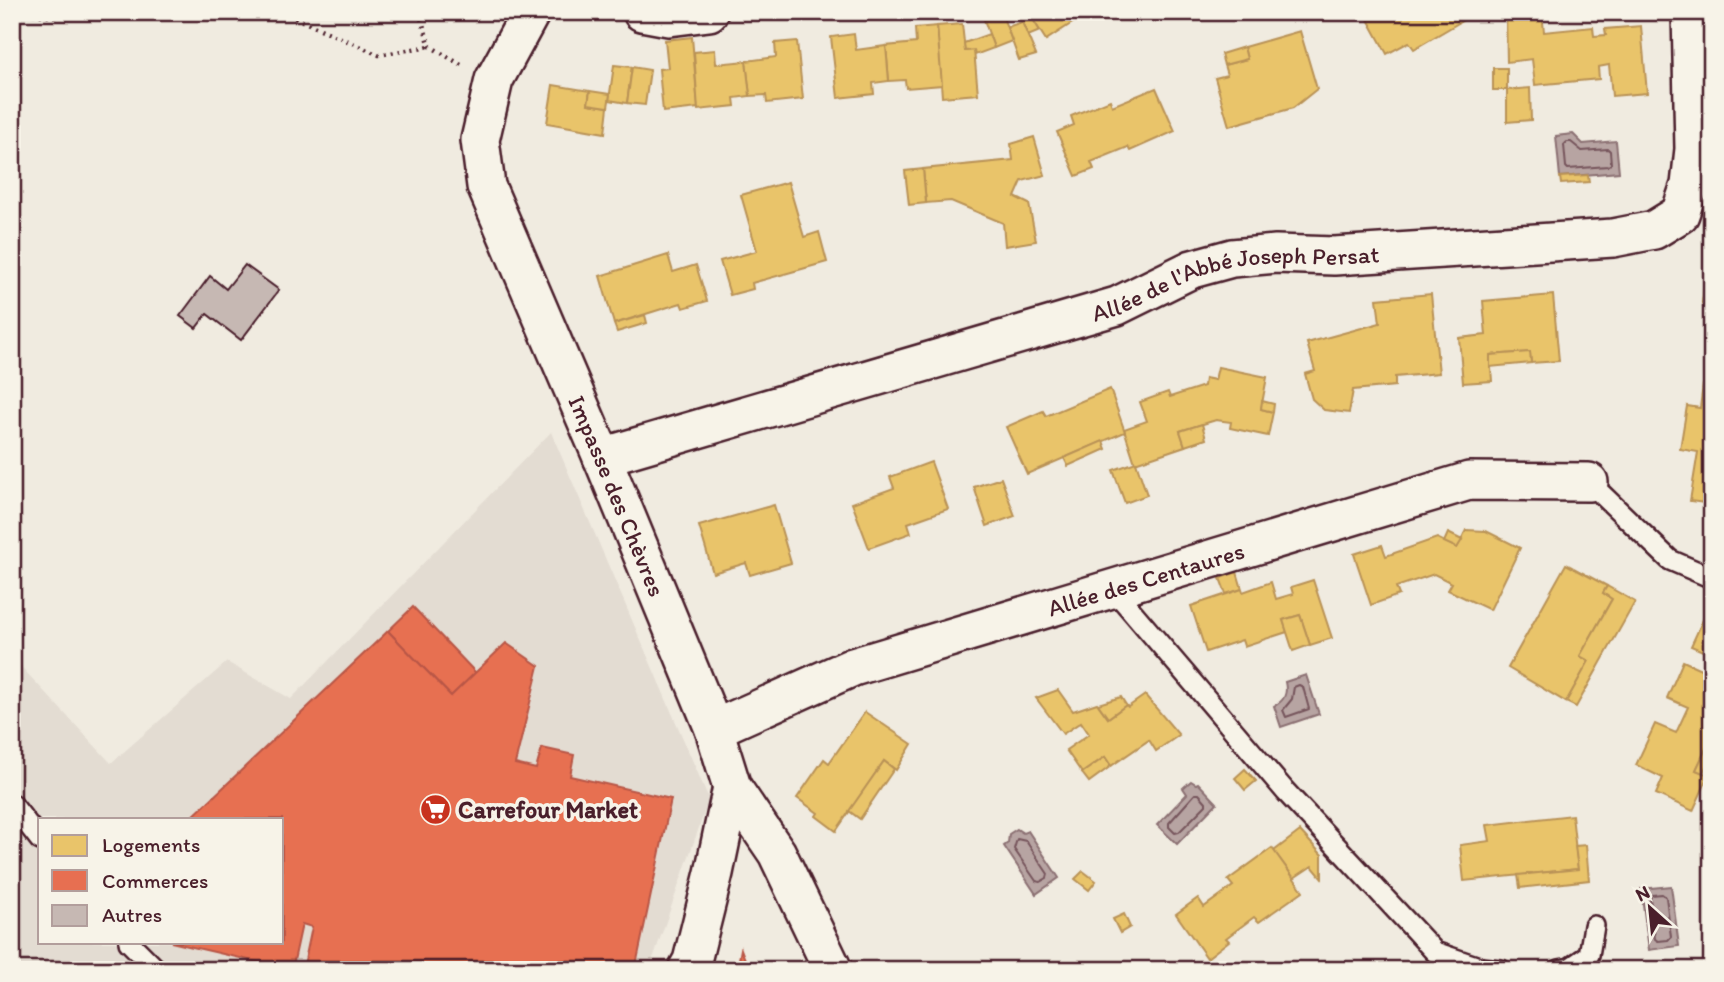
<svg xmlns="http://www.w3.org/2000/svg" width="1724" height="982" font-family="Itim,sans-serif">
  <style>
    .built { fill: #e3dcd2; fill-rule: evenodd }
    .water { fill: #b7a4a2; stroke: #8b6f72; stroke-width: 2 }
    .homes { fill: #e9c46a; stroke: #b99257; stroke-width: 2 }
    .shops { fill: #e76f51; stroke: #b85746; stroke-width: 2 }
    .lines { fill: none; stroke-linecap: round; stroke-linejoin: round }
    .shore { stroke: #76545b; stroke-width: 2 }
    .building { fill: #c6b8b3; stroke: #4a1f2b; stroke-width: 2 }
    .lane-casing { stroke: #4a1f2b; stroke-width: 24 }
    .street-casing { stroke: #4a1f2b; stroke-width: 42 }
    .path { stroke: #4a1f2b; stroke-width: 4.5; stroke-dasharray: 2 5; stroke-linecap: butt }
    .lane { stroke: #f7f3e8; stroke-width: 19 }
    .street { stroke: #f7f3e8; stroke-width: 37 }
    .labels { text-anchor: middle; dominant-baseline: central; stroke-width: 7; stroke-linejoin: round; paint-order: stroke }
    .street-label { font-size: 24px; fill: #4a1f2b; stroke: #f7f3e8 }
    .poi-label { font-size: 24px; font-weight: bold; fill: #4a1f2b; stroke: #f7f3e8; text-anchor: start }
  </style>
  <rect width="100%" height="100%" fill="#f0ebe0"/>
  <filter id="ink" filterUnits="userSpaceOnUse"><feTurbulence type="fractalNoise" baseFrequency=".0143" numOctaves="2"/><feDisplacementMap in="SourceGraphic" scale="14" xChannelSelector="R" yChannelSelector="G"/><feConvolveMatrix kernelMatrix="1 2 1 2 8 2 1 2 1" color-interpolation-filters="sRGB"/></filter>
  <g filter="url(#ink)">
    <path class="built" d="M551,432L709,799L649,970H12V657L111,763L227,662L291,699ZM40,819H282V942H40Z"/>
    <g class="water">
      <polygon points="1573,134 1583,144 1616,141 1619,172 1560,177 1556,136"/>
      <path d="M1306,675L1319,714L1281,727L1274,706C1284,701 1288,694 1285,682Z"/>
      <polygon points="1191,781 1196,784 1198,783 1217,803 1177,844 1157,825 1187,794 1183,788"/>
      <polygon points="1017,829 1023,833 1028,831 1059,878 1036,894 1004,846 1008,843 1009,834"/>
      <polygon points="1671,886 1679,946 1649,950 1641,889"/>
    </g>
    <g class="homes">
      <polygon points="988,12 1001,12 1012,41 994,48 982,14"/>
      <polygon points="1028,12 1072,12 1077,20 1046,40"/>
      <polygon points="1364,12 1477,12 1414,49 1409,42 1387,54"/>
      <polygon points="1506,12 1542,12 1544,32 1593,27 1594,36 1606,35 1605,29 1641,26 1647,93 1612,96 1609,65 1598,67 1599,79 1535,85 1532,59 1507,62"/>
      <polygon points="1032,18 1040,31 1028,36 1022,22"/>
      <polygon points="1022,22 1036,55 1019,60 1007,27"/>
      <polygon points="962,24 965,51 974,50 978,94 942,97 937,26"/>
      <polygon points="937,26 942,85 906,88 905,80 889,81 886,46 916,43 915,28"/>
      <polygon points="1300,31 1317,89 1293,108 1229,126 1215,78 1227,75 1224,65 1247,59 1244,47"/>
      <polygon points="854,34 856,50 886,46 889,81 873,83 874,94 838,98 831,37"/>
      <polygon points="989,34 994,48 975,55 974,50 965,51 964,43"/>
      <polygon points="692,37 698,108 663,112 659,69 668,68 665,40"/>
      <polygon points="797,41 803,99 767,103 766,95 750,96 746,61 776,57 775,43"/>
      <polygon points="1244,47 1247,59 1224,65 1221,54"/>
      <polygon points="715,50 716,64 746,61 750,96 734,98 735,106 698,110 694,52"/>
      <polygon points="614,65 632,67 627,103 609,100"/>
      <polygon points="632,67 650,70 645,105 627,103"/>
      <rect x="1493" y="68" width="14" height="22"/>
      <polygon points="553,85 590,91 588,104 608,107 605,133 547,123"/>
      <polygon points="1156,88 1175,131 1130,151 1128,147 1091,162 1094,169 1076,176 1057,132 1074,125 1071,116 1110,100 1112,106"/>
      <polygon points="1530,88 1531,120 1507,122 1507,90"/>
      <polygon points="590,91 610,94 608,107 588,104"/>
      <polygon points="1034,137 1045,175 1022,181 1015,197 1029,204 1036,241 1005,246 1003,223 951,201 926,203 923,169 1013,160 1011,144"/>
      <polygon points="923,169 926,203 909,205 905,171"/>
      <polygon points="1588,175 1589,182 1561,184 1560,177"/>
      <polygon points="788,182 804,237 819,232 827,262 752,283 753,289 730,295 720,261 757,251 741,195"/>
      <polygon points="668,255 673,272 696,265 707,301 683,308 681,303 614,324 600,276"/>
      <polygon points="1707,266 1712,266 1711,315 1702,303"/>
      <polygon points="1431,294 1439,373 1395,377 1395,386 1353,390 1349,413 1324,410 1312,399 1305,374 1315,371 1307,343 1380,323 1377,299"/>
      <polygon points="1553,295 1559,361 1531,363 1530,352 1490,355 1492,381 1463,383 1459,338 1486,335 1483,301"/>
      <polygon points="645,315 647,323 617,332 614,324"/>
      <polygon points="1530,352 1531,363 1490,367 1490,355"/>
      <polygon points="1218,367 1267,377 1261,409 1273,412 1268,436 1230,428 1231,422 1216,420 1180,431 1185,446 1135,463 1124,429 1147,421 1140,402 1168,392 1170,397 1204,386 1205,378 1215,380"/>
      <polygon points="1703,385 1712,386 1712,504 1690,501 1698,452 1680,449 1687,406 1700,408"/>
      <polygon points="1110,389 1125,432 1027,474 1006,427 1043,411 1046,416"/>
      <polygon points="1262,401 1274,404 1273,412 1261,409"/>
      <polygon points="1202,424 1206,439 1185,446 1180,431"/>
      <polygon points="1103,441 1106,449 1068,466 1064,458"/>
      <polygon points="931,462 948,509 908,523 911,533 869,548 852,503 894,488 890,477"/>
      <polygon points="1136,462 1147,495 1125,503 1113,470"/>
      <polygon points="1001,478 1015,516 987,526 974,487"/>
      <polygon points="774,505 791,563 750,575 746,563 713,573 699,526"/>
      <polygon points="1466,530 1486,531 1520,548 1490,610 1448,590 1452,583 1434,574 1396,587 1399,595 1371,605 1354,554 1382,545 1386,556 1437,538 1457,548"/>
      <polygon points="1709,530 1712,531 1712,575 1703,572"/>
      <polygon points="1448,533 1462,540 1457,548 1444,542"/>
      <polygon points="1566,564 1607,586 1603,593 1612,599 1580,656 1589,661 1566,702 1508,668"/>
      <polygon points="1237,572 1242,589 1226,594 1220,578"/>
      <polygon points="1313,580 1332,638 1310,645 1300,615 1283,620 1287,632 1244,646 1242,640 1206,652 1191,606 1242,589 1243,592 1271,582 1276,599 1293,594 1291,587"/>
      <polygon points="1607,586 1635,602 1576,707 1566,702 1589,661 1580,656 1612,599 1603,593"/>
      <polygon points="1707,611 1712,613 1712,655 1691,646"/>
      <polygon points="1300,615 1310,645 1293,651 1283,620"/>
      <polygon points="1683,661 1712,674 1712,736 1696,770 1709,775 1693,811 1656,794 1663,778 1636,765 1655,724 1676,733 1688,707 1667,698"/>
      <polygon points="1058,690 1073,711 1097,703 1108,718 1126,705 1128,707 1145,695 1179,735 1156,751 1149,740 1111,766 1105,757 1082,773 1066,750 1089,734 1081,722 1063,734 1036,698"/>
      <polygon points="1121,697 1126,705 1108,718 1098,704"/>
      <polygon points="865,712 912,744 896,770 884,761 836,831 816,816 818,813 797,798 824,759 829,763"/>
      <polygon points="1712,736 1712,754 1703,773 1696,770"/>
      <polygon points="1105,757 1111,766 1089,782 1082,773"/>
      <polygon points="884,761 894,769 860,819 849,811"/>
      <polygon points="1245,769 1256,781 1245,790 1235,778"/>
      <polygon points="1572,815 1578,869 1464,881 1460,845 1490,841 1487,825"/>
      <polygon points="1300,831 1322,855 1322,878 1312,866 1294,878 1274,851"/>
      <polygon points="1586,845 1589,880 1520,888 1518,875 1578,869 1575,846"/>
      <polygon points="1272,848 1303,891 1259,922 1254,917 1226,938 1229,941 1207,958 1176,914 1198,898 1204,907 1233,886 1228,880"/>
      <polygon points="1083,871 1096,881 1089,890 1075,879"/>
      <polygon points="1124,914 1130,927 1120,933 1113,919"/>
    </g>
    <g class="shops">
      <polygon points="413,607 476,673 451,696 388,631"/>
      <polygon points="388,631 451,696 506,643 539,666 515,764 536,769 542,748 574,755 570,776 671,799 635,970 303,970 312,927 302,924 292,970 171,942 282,942 282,819 190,819"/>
      <polygon points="741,949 749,970 737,970"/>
    </g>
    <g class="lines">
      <g class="shore">
        <polygon points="1567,142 1571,142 1582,151 1608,149 1610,151 1611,164 1608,166 1568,169 1566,167 1564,145"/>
        <polygon points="1299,685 1303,687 1309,709 1286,717 1283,710 1292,699 1294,687"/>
        <polygon points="1195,794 1199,794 1206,802 1206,805 1179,832 1175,833 1169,827 1169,823"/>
        <polygon points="1017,839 1026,841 1048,874 1047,878 1040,882 1036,881 1014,849"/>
        <polygon points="1662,894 1666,897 1671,937 1668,940 1658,941 1655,939 1650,898 1652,895"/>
      </g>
    </g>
    <polygon class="building" points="245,265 279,290 241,340 207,314 196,328 180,316 210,276 226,289"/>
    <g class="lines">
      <defs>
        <g id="lane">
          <polyline points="1589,482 1670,560 1712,578"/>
          <polyline points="1113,589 1286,792 1435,952 1482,968 1501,970"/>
          <polyline points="12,804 40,840"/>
          <polyline points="129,942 157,970"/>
          <polyline points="1559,970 1570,968 1589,955 1594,926"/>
        </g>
        <g id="street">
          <path id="s1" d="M531,12L494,80L480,140L486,186L602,457L714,729L732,787L777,853L833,970"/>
          <polyline points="642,12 669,17 709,12"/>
          <path id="s2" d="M602,457L1117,306L1192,269L1232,258L1276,254L1334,256L1613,238L1654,230L1680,214L1690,185L1694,149L1691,12"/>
          <path id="s3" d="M714,729L853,667L1469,481L1589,482"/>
          <polyline points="687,970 692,961 714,873 732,787"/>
        </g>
      </defs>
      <use href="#lane" class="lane-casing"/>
      <use href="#street" class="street-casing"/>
      <g class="path">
        <polyline points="19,12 57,17 77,12"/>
        <polyline points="282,12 379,55 430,46"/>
        <polyline points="419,12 430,46 461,65"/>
      </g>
      <use href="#lane" class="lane"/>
      <use href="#street" class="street"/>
    </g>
  </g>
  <defs>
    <symbol id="supermarket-disc" viewBox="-11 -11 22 22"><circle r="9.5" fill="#c8321e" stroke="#f7f3e8"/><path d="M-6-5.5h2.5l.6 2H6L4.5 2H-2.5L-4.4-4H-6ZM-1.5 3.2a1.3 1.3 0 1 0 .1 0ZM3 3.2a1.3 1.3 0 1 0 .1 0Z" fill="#fff"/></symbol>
  </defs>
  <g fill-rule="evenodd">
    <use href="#supermarket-disc" x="418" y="792" width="35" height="35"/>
  </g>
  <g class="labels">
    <g class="street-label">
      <text stroke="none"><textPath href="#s2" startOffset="660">Allée de l'Abbé Joseph Persat</textPath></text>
      <text stroke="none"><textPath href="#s1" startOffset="522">Impasse des Chèvres</textPath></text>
      <text stroke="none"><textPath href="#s3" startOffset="458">Allée des Centaures</textPath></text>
    </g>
    <g class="poi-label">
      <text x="458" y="809">Carrefour Market</text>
    </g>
  </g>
  <rect width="1724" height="982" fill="none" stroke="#f7f3e8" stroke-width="42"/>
  <rect x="21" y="21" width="1682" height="940" fill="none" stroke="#4a1f2b" stroke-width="2.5" filter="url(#ink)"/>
  <rect x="38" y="818" width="245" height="126" fill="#f7f3e8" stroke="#b29e9c" stroke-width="2"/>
  <rect x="52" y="835" width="35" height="21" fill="#e9c46a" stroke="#b29e9c" stroke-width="2"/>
  <text x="102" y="852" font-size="21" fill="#4a1f2b">Logements</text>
  <rect x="52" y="870" width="35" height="21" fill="#e76f51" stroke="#b29e9c" stroke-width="2"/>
  <text x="102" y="888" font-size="21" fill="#4a1f2b">Commerces</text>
  <rect x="52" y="905" width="35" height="21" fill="#c6b8b3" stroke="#b29e9c" stroke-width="2"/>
  <text x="102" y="922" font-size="21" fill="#4a1f2b">Autres</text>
  <g transform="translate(1650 908) rotate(333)" stroke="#f7f3e8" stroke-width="5" paint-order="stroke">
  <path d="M0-5L12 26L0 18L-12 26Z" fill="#4a1f2b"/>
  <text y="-10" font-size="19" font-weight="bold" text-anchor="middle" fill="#4a1f2b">N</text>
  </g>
</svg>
